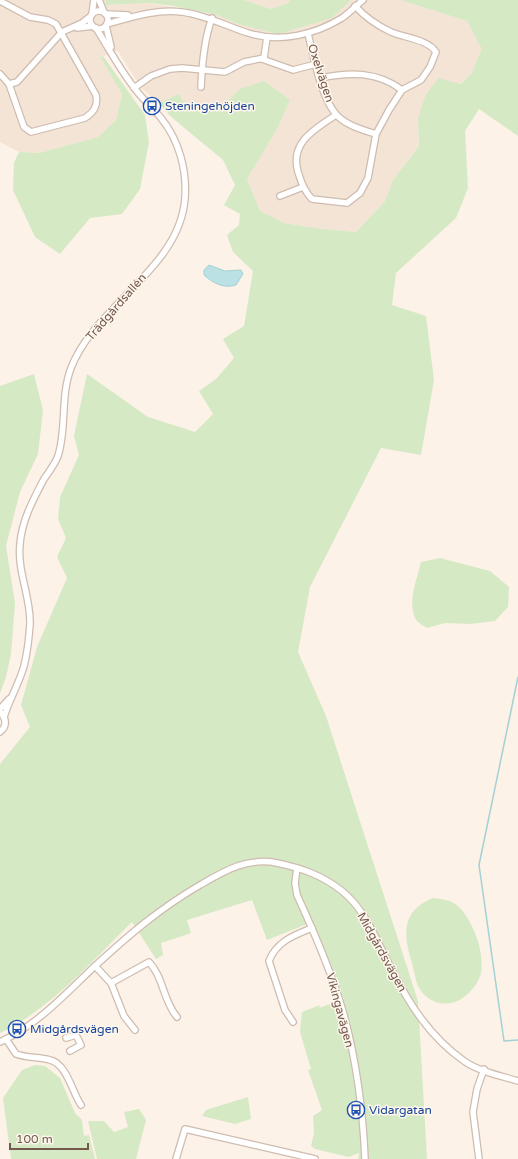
<svg xmlns="http://www.w3.org/2000/svg" width="518" height="1159" font-family="'Varela Round',sans-serif">
  <style>
    .residential { fill: #f3e4d5 }
    .green { fill: #d6e9c5 }
    .water { fill: #bce1e5; stroke: #a2d1d6 }
    .lines { fill: none; stroke-linecap: round; stroke-linejoin: round }
    .stream { stroke: #a2d1d6; stroke-width: 1.5 }
    .minor-casing { stroke: #cfbcb0; stroke-width: 8 }
    .minor { stroke: #fff; stroke-width: 5.5 }
    .labels { text-anchor: middle; dominant-baseline: central; stroke-width: 3; stroke-linejoin: round; paint-order: stroke }
    .street-label { font-size: 12px; fill: #75584c; stroke: #fef7ed }
    .transit-label { font-size: 12px; fill: #164399; stroke: #fef7ed; text-anchor: start }
  </style>
  <rect width="100%" height="100%" fill="#fcf2e7"/>
  <g class="residential">
    <polygon points="0,0 105,0 106,5 149,3 217,15 238,24 332,18 351,0 400,0 467,21 483,49 471,74 418,118 419,146 393,180 385,201 356,232 322,229 284,223 260,211 247,179 276,131 240,89 220,108 201,112 186,107 179,94 159,103 141,88 118,51 100,57 122,94 116,120 98,137 39,153 19,152 0,142"/>
    <polygon points="244,0 290,0 288,3 271,9"/>
  </g>
  <g class="green">
    <polygon points="105,0 244,0 271,9 288,3 290,0 351,0 332,18 278,34 238,24 217,15 174,6 149,3 106,5"/>
    <path d="M400,0H518V136L479,109L465,131L468,188L456,218L396,273L392,305L426,316L434,380L421,455L381,448L310,587L298,652L326,716L418,1001L427,1159H358L359,1153L349,1157L315,1149L311,1146L314,1133L313,1116L322,1110L308,1070L311,1069L300,1032L302,1012L320,1005L319,1008L344,999L307,924L267,940L252,900L187,920L191,933L161,943L163,955L156,959L132,922C91,962 52,1008 0,1033V764L30,727L21,705L37,647L67,578L57,557L66,538L58,519L60,497L79,455L74,436L87,374L148,417L195,432L213,414L199,391L216,379L234,358L223,339L244,326L253,271L233,252L227,235L239,225L240,214L224,205L235,185L223,160L170,116L159,103L179,94L186,107L201,112L220,108L240,89L264,81L290,100L276,131L247,179L260,211L284,223L322,229L356,232L385,201L393,180L419,146L418,118L426,94L439,78L460,84L471,74L482,49L467,21Z"/>
    <polygon points="103,56 145,115 149,142 140,189 122,214 90,218 60,254 35,237 13,190 14,163 19,152 39,153 98,137 116,120 122,94 100,57"/>
    <polygon points="34,374 43,410 38,454 20,492 6,546 15,603 11,654 6,677 0,693 0,386"/>
    <path d="M440,558L490,571L509,587L508,607L495,621L470,624L445,623L427,628C424,626 420,624 417,621C406,605 417,579 421,562Z"/>
    <path d="M433,898C442,899 452,900 459,907C473,921 485,953 481,973C479,982 471,992 464,997C448,1009 427,1004 418,986C415,979 414,970 412,963C403,934 401,911 433,898Z"/>
    <polygon points="35,1065 45,1066 60,1078 75,1113 82,1120 84,1136 89,1135 95,1159 11,1159 3,1098 22,1070"/>
    <polygon points="248,1097 251,1119 235,1124 202,1116 206,1110"/>
    <polygon points="139,1109 146,1120 136,1159 97,1159 88,1121 104,1121 114,1132 128,1127 124,1112"/>
  </g>
  <path class="water" d="M209,265L225,271L241,270L243,274L236,285C224,289 213,283 204,275V270Z"/>
  <g class="lines">
    <polyline class="stream" points="518,677 479,865 504,1041 518,1040"/>
    <defs>
      <g id="minor">
        <polyline points="99,0 104,12"/>
        <path d="M0,1L30,17L48,20L56,24L96,95C98,106 94,112 85,118L31,132L24,127L9,84L0,74"/>
        <circle cx="99" cy="20" r="9"/>
        <polyline points="92,14 94,0"/>
        <polyline points="106,14 128,15"/>
        <path d="M107,24C132,17 156,9 182,12C206,15 226,26 248,33C280,43 314,35 342,18C349,13 356,6 363,0"/>
        <polyline points="106,26 111,47"/>
        <polyline points="77,28 93,26"/>
        <path d="M308,34C314,57 320,94 335,113C344,125 363,130 376,134"/>
        <polyline points="262,59 293,70 316,64"/>
        <path d="M320,78C349,72 377,71 402,90"/>
        <polyline points="9,84 17,82 62,32 82,23 91,16"/>
        <path d="M201,87C202,65 204,39 212,18"/>
        <polyline points="134,88 151,76 170,69 182,68 225,72 244,62 264,58 267,37"/>
        <path d="M336,115C313,130 288,144 299,175C302,185 305,192 312,199L347,203L360,193L368,178L376,134L389,110L402,90L421,80L430,67L436,52C427,39 405,38 391,32C376,25 366,18 355,6"/>
        <polyline points="280,196 303,187"/>
        <polyline points="0,709 9,699"/>
        <path d="M0,712C7,719 7,726 0,732"/>
        <path d="M4,717C9,700 19,684 24,666C27,654 29,638 30,624C31,597 17,572 20,544C22,520 33,500 44,479C49,472 55,464 58,456C67,428 60,397 71,368C95,305 180,269 185,198C187,170 179,140 161,118C152,107 141,98 133,86C119,68 108,47 96,28"/>
        <path d="M297,868L295,883L297,895C315,934 332,973 344,1015C356,1060 363,1112 365,1159"/>
        <path d="M95,966L111,983L149,962C164,978 163,1001 177,1017"/>
        <polyline points="111,983 124,1016 135,1030"/>
        <path d="M293,1022L285,1010L269,961C276,942 294,935 312,928"/>
        <polyline points="66,1038 76,1035 81,1045 70,1051"/>
        <path d="M6,1039L16,1054C27,1058 39,1057 50,1060C67,1064 72,1092 81,1105"/>
        <path d="M0,1042C38,1025 65,994 95,966C130,934 159,909 200,885C224,871 247,857 277,863C301,868 322,875 342,891C366,910 377,942 391,968C409,1004 430,1037 464,1061C478,1071 501,1076 518,1081"/>
        <polyline points="176,1159 185,1129 315,1159"/>
        <polyline points="479,1159 473,1112 477,1089 484,1069"/>
      </g>
    </defs>
    <use href="#minor" class="minor-casing"/>
    <use href="#minor" class="minor"/>
  </g>
  <defs>
    <symbol id="bus-ring" viewBox="-11 -11 22 22"><circle r="9.5" fill="#fef7ed" stroke="#1a4fb4" stroke-width="1.5"/><path d="M-5-6H5V4H4V6H2V4H-2V6H-4V4H-5ZM-3.5-4V0h7V-4ZM-3.5 1.2v1.5H-2V1.2ZM2 1.2v1.5H3.5V1.2Z" fill="#1a4fb4"/></symbol>
  </defs>
  <g fill-rule="evenodd">
    <use href="#bus-ring" x="142" y="96" width="20" height="20"/>
    <use href="#bus-ring" x="7" y="1019" width="20" height="20"/>
    <use href="#bus-ring" x="346" y="1100" width="20" height="20"/>
  </g>
  <g class="labels">
    <g class="street-label">
      <text transform="translate(321 73) rotate(72)">Oxelvägen</text>
      <text transform="translate(116 307) rotate(-49)">Trädgårdsallén</text>
      <text transform="translate(382 952) rotate(61)">Midgårdsvägen</text>
      <text transform="translate(340 1010) rotate(75)">Vikingavägen</text>
    </g>
    <g class="transit-label">
      <text x="165" y="106">Steningehöjden</text>
      <text x="30" y="1029">Midgårdsvägen</text>
      <text x="369" y="1110">Vidargatan</text>
    </g>
  </g>
  <path d="M10 1143v6h78v-6" fill="none" stroke="#75584c" stroke-width="2"/>
  <text x="16" y="1143" font-size="12" fill="#75584c" stroke="#fef7ed" stroke-width="3" paint-order="stroke">100 m</text>
</svg>
